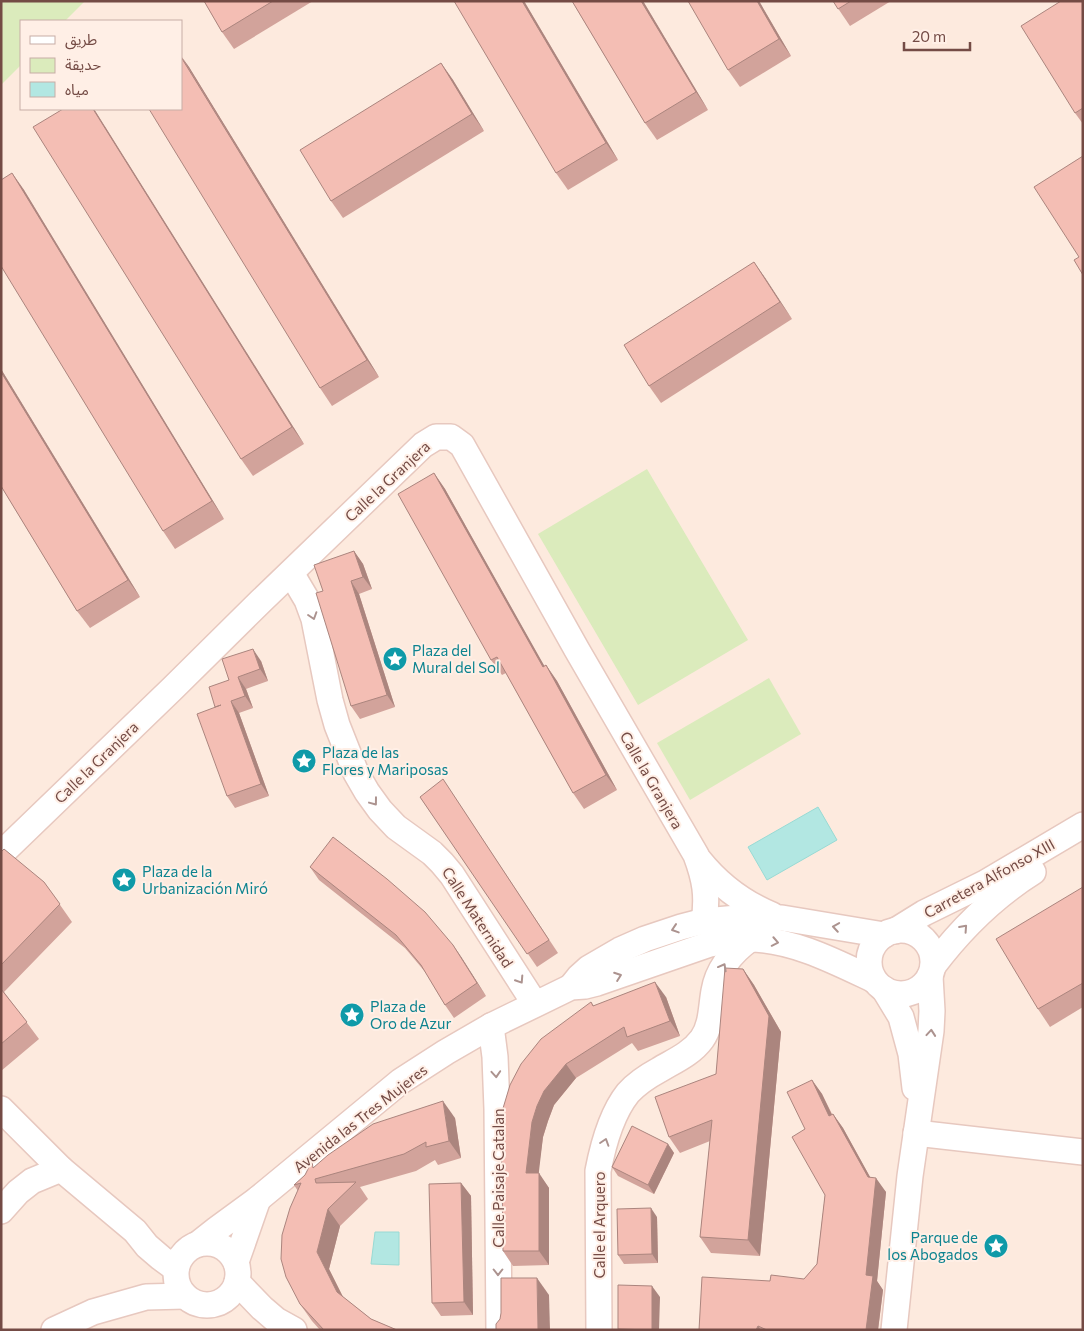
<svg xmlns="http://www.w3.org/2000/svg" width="1084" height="1331" font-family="Commissioner,'Noto Sans Arabic',sans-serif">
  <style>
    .green { fill: #dbebbc }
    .water { fill: #b2e7e2; stroke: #98dad4 }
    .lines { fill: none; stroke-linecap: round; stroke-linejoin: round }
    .minor-casing { stroke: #e7c8bf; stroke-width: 28 }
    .minor { stroke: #fff; stroke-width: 25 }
    .wall { fill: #d2a39b }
    .shaded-wall { fill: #ab857e }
    .building { fill: #f4beb4; stroke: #ab857e }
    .oneway { stroke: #ac938f }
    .labels { text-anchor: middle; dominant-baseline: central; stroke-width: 4; stroke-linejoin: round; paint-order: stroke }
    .street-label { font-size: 15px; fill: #744b45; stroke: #ffefe6 }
    .culture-label { font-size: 15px; fill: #0d838f; stroke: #ffefe6; text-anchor: start }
  </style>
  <rect width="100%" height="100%" fill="#fdeade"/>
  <g class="green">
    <polygon points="1,1 85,1 65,21 21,21 21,65 1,85"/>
    <polygon points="647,469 748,640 638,705 538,534"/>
    <polygon points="769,678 801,734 690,800 657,743"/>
  </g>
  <g class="water">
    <polygon points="818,807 837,840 767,880 748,847"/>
    <polygon points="375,1232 399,1232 399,1265 371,1264"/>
  </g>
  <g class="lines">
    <defs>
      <g id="minor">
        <polyline points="291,573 307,600 314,619 330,700 337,725 356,773 367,792 380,810 396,827 432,853 442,863 452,875 535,1004"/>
        <path d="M1,854L173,688L261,601L423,445L436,437H451L462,445L577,650L696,855C705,879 708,896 704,921"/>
        <path d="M699,860C719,885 743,903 772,915"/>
        <circle cx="901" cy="962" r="32"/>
        <polyline points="895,931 924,913 985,883 1083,825"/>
        <path d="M933,966C961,929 993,897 1033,872"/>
        <polyline points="571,987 579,977 589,968 620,950 645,939 681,927 704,921 738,918 782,918 884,935"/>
        <polyline points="884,989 901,1017 911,1054 915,1088"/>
        <polyline points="491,1026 495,1057 497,1109 499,1330"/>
        <polyline points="1,1109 61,1169 135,1231 147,1246 161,1258 176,1269"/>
        <polyline points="916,1133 1083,1152"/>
        <polyline points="1,1211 18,1192 32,1181 61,1169"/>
        <circle cx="207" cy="1274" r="31"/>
        <path d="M198,1244L217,1229L258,1199L401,1081L446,1052L491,1026L571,987L585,986L597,983L710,944C723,941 736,939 749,939C792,939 836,962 874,980"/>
        <polyline points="236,1262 258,1199"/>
        <polyline points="237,1282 262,1308 276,1320 294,1330"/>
        <polyline points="54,1330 93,1312 146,1297 185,1296"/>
        <path d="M599,1330L598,1171C603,1145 612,1113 628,1093C637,1083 648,1076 659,1070C674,1061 691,1054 702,1039C712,1025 711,1007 714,991C718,968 732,952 750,939"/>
        <polyline points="894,1330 910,1176 931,1031 932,1011 930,976"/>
      </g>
    </defs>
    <use href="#minor" class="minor-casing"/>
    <use href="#minor" class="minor"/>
  </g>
  <g class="wall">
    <polygon points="204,1 313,1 234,49 222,32"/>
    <polygon points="524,1 618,160 568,190 556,173"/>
    <polygon points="572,1 643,1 708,110 657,140 645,123"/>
    <polygon points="759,1 791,56 740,87 728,70"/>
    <polygon points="833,1 891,1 850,26"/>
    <polygon points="1083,1 1083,124 1075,113"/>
    <polygon points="181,56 189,67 379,377 332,406 320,388 181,109"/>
    <polygon points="441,63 453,80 484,131 343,218 331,201"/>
    <polygon points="94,109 304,444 253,476 241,459"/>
    <polygon points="12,173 24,190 224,519 175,549 163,531"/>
    <polygon points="754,262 792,319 661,403 649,386"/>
    <polygon points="1,369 140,597 90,628 77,611 1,486"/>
    <polygon points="434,473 445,489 544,666 546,665 557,681 617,790 584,809 573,793 506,673 502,675 491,660"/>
    <polygon points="354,551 363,564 372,589 359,594 395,707 360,719 351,706 323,591"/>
    <polygon points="261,661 268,681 246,689 253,708 239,713 269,796 235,808 227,796 215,707 229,680"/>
    <polygon points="452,793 558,953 537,967 420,797"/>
    <polygon points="1,852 44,882 72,922 4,992 39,1039 1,1071"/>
    <polygon points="310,867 453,945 486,996 454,1018 445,1005 426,973 405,948 319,880"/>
    <polygon points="1083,887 1083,1007 1050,1027 1038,1009"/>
    <polygon points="743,969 754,985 781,1032 760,1256 711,1253 700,1237 710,1141 680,1153 669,1137 716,1074"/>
    <polygon points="666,997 680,1036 638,1051 632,1043 576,1078 554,1105 548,1121 543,1137 538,1173 549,1188 549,1265 513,1266 503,1251 501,1115 591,1002 594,1006"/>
    <polygon points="812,1080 822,1094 832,1114 833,1114 843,1128 870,1177 886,1192 877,1281 883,1290 878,1330 699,1330 770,1281 804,1279 817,1264 825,1195 805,1129"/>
    <polygon points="455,1118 461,1158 438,1165 435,1160 416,1171 360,1187 368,1199 340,1226 329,1269 343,1297 371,1319 397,1330 320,1330 312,1321 300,1304 298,1191 294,1185 316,1166"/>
    <polygon points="668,1144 674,1153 654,1194 618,1176 612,1167"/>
    <polygon points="461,1183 471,1196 473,1315 441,1316 432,1303"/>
    <polygon points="657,1217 658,1263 624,1264 618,1255"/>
  </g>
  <g class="shaded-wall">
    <polygon points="522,1 524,1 618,160 606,143"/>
    <polygon points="641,1 643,1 708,110 696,92"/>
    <polygon points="757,1 759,1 791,56 779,39"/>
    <polygon points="181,56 189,67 379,377 367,360"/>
    <polygon points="441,63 453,80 484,131 472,114"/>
    <polygon points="93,109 94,109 304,444 292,427"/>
    <polygon points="12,173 24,190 224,519 212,501"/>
    <polygon points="754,262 766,279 792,319 780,302"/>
    <polygon points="1,369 140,597 128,580 1,372"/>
    <polygon points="434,473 445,489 554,683 543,667"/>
    <polygon points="354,551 363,564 372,589 363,577"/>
    <polygon points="351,581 359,594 395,707 387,695"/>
    <polygon points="253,649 261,661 268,681 260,669"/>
    <polygon points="546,665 557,681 617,790 606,775"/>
    <polygon points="238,677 246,689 253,708 245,696"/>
    <polygon points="231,701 239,713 269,796 261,784"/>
    <polygon points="453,945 462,958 486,996 477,983"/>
    <polygon points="743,969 754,985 781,1032 760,1256 748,1240"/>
    <polygon points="655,982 666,997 680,1036 670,1021"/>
    <polygon points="566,1064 576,1078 554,1105 548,1121 543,1137 537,1188 526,1173 532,1122 537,1106 544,1091"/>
    <polygon points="812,1080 822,1094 839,1130 829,1116"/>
    <polygon points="443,1101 455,1118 461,1158 449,1141"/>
    <polygon points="833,1114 843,1128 875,1186 876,1178 886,1192 877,1281 883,1290 878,1330 866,1330 866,1275 868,1177"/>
    <polygon points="668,1144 674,1153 654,1194 648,1185"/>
    <polygon points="539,1173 549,1188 549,1265 539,1251"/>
    <polygon points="461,1183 471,1196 473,1315 464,1302"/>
    <polygon points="651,1208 657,1217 658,1263 652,1254"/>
    <polygon points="328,1209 340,1226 329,1269 349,1309 337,1292 317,1252"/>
    <polygon points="537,1278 549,1295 550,1330 538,1330"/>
    <polygon points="652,1286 660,1297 659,1330 652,1330"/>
    <polygon points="758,1326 761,1330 756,1330"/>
  </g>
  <g class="building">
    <polygon points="204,1 273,1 222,32"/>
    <polygon points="454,1 522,1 606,143 556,173"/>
    <polygon points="572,1 641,1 696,92 645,123"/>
    <polygon points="688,1 757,1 779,39 728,70"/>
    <polygon points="833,1 851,1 838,9"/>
    <polygon points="1061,1 1083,1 1083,108 1075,113 1021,26"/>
    <polygon points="181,57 367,360 320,388 149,109 181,109"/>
    <polygon points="441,63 472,114 331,201 300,150"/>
    <polygon points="63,109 93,109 292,427 241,459 33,127"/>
    <polygon points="1083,156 1083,275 1074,260 1079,257 1034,187"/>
    <polygon points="12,173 212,501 163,531 1,266 1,180"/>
    <polygon points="754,262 780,302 649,386 624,345"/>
    <polygon points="1,372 128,580 77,611 1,486"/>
    <polygon points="434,473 543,667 546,665 606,775 573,793 497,657 491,660 398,494"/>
    <polygon points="354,551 363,577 351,581 387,695 351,706 316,593 323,591 314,565"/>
    <polygon points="253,649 260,669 238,677 245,696 231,701 261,784 227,796 197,714 221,705 215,707 209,687 229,680 222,659"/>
    <polygon points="443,779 549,940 527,954 420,797"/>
    <polygon points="333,837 387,879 425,912 453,945 477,983 445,1005 421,965 396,935 310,867"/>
    <polygon points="4,849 44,882 60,904 1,965 1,852"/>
    <polygon points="1083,887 1083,983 1038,1009 996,939"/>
    <polygon points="725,968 743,969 769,1016 748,1240 700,1237 712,1120 669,1137 655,1097 716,1074"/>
    <polygon points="655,982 670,1021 627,1037 624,1027 566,1064 544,1091 537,1106 532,1122 526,1173 539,1173 539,1251 503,1251 501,1115 510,1085 521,1064 541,1039 591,1002 593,1006"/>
    <polygon points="1,989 27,1022 1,1044"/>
    <polygon points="812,1080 829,1116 833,1114 868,1177 876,1178 866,1275 873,1276 866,1330 767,1330 758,1326 756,1330 699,1330 702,1277 770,1281 771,1275 804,1279 817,1264 825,1195 792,1137 805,1129 787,1092"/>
    <polygon points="443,1101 449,1141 426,1147 426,1142 404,1154 315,1179 316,1183 356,1182 328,1209 317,1252 337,1292 371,1319 397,1330 324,1330 300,1304 286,1277 281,1259 282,1235 290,1208 301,1183 294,1185 305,1175 312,1161 313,1168 328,1155 373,1124"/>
    <polygon points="632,1126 668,1144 648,1185 612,1167"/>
    <polygon points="461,1183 464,1302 432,1303 429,1184"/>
    <polygon points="651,1208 652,1254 618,1255 617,1209"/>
    <polygon points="501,1278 537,1278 538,1330 496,1330 496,1324 500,1319 501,1313"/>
    <polygon points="618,1285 652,1286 652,1330 618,1329"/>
  </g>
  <defs><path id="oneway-chevron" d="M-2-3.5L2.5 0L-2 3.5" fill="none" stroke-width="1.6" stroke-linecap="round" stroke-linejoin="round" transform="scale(1.25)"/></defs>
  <g class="oneway">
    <use href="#oneway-chevron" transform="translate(313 616) rotate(72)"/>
    <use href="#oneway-chevron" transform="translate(374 802) rotate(53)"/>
    <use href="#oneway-chevron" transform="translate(836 927) rotate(-171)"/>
    <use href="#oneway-chevron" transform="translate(964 928) rotate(-48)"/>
    <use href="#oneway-chevron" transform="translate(675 929) rotate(162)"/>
    <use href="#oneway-chevron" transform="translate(775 942) rotate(11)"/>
    <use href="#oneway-chevron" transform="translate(723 967) rotate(-61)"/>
    <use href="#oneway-chevron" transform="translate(618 976) rotate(-20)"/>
    <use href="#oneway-chevron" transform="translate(520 980) rotate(57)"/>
    <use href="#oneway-chevron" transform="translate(931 1033) rotate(-85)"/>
    <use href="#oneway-chevron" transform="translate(496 1074) rotate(86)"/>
    <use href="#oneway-chevron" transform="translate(605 1142) rotate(-72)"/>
    <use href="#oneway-chevron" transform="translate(498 1272) rotate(90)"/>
  </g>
  <defs>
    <symbol id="sight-disc" viewBox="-11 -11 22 22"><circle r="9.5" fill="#0f9aa8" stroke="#ffefe6"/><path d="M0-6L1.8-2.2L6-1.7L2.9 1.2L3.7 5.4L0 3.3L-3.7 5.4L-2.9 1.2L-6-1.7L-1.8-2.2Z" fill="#fff"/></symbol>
  </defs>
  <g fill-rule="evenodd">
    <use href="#sight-disc" x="381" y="645" width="28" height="28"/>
    <use href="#sight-disc" x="290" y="747" width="28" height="28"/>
    <use href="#sight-disc" x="110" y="866" width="28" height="28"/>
    <use href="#sight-disc" x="338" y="1001" width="28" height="28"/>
    <use href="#sight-disc" x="982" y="1232" width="28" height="28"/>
  </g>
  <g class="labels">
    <g class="street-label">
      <text transform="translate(387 481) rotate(-43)">Calle la Granjera</text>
      <text transform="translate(96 762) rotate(-44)">Calle la Granjera</text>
      <text transform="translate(652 780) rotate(60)">Calle la Granjera</text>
      <text transform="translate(989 878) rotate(-29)">Carretera Alfonso XIII</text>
      <text transform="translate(478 917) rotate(57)">Calle Maternidad</text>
      <text transform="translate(360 1118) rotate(-38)">Avenida las Tres Mujeres</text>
      <text transform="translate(498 1178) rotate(-90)">Calle Paisaje Catalan</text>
      <text transform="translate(599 1225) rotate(-90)">Calle el Arquero</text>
    </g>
    <g class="culture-label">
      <text x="412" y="650">Plaza del<tspan x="412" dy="17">Mural del Sol</tspan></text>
      <text x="322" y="752">Plaza de las<tspan x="322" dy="17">Flores y Mariposas</tspan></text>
      <text x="142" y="871">Plaza de la<tspan x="142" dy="17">Urbanización Miró</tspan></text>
      <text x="370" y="1006">Plaza de<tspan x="370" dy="17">Oro de Azur</tspan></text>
      <text x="978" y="1237" text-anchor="end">Parque de<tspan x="978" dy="17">los Abogados</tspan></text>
    </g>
  </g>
  <rect width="1084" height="1331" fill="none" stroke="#744b45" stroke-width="5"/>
  <rect x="20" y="20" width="162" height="90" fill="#ffefe6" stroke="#c7ada6"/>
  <rect x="30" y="36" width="25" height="8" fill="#ffffff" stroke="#c7ada6"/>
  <text x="65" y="45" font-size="15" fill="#744b45">طريق</text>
  <rect x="30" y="58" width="25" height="15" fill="#dbebbc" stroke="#c7ada6"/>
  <text x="65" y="70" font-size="15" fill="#744b45">حديقة</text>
  <rect x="30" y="82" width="25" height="15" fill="#b2e7e2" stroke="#c7ada6"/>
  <text x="65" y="95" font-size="15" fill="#744b45">مياه</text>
  <path d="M904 42v8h66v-8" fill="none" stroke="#744b45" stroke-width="2.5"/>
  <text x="912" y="42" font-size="15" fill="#744b45" stroke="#ffefe6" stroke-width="4" paint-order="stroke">20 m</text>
</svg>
